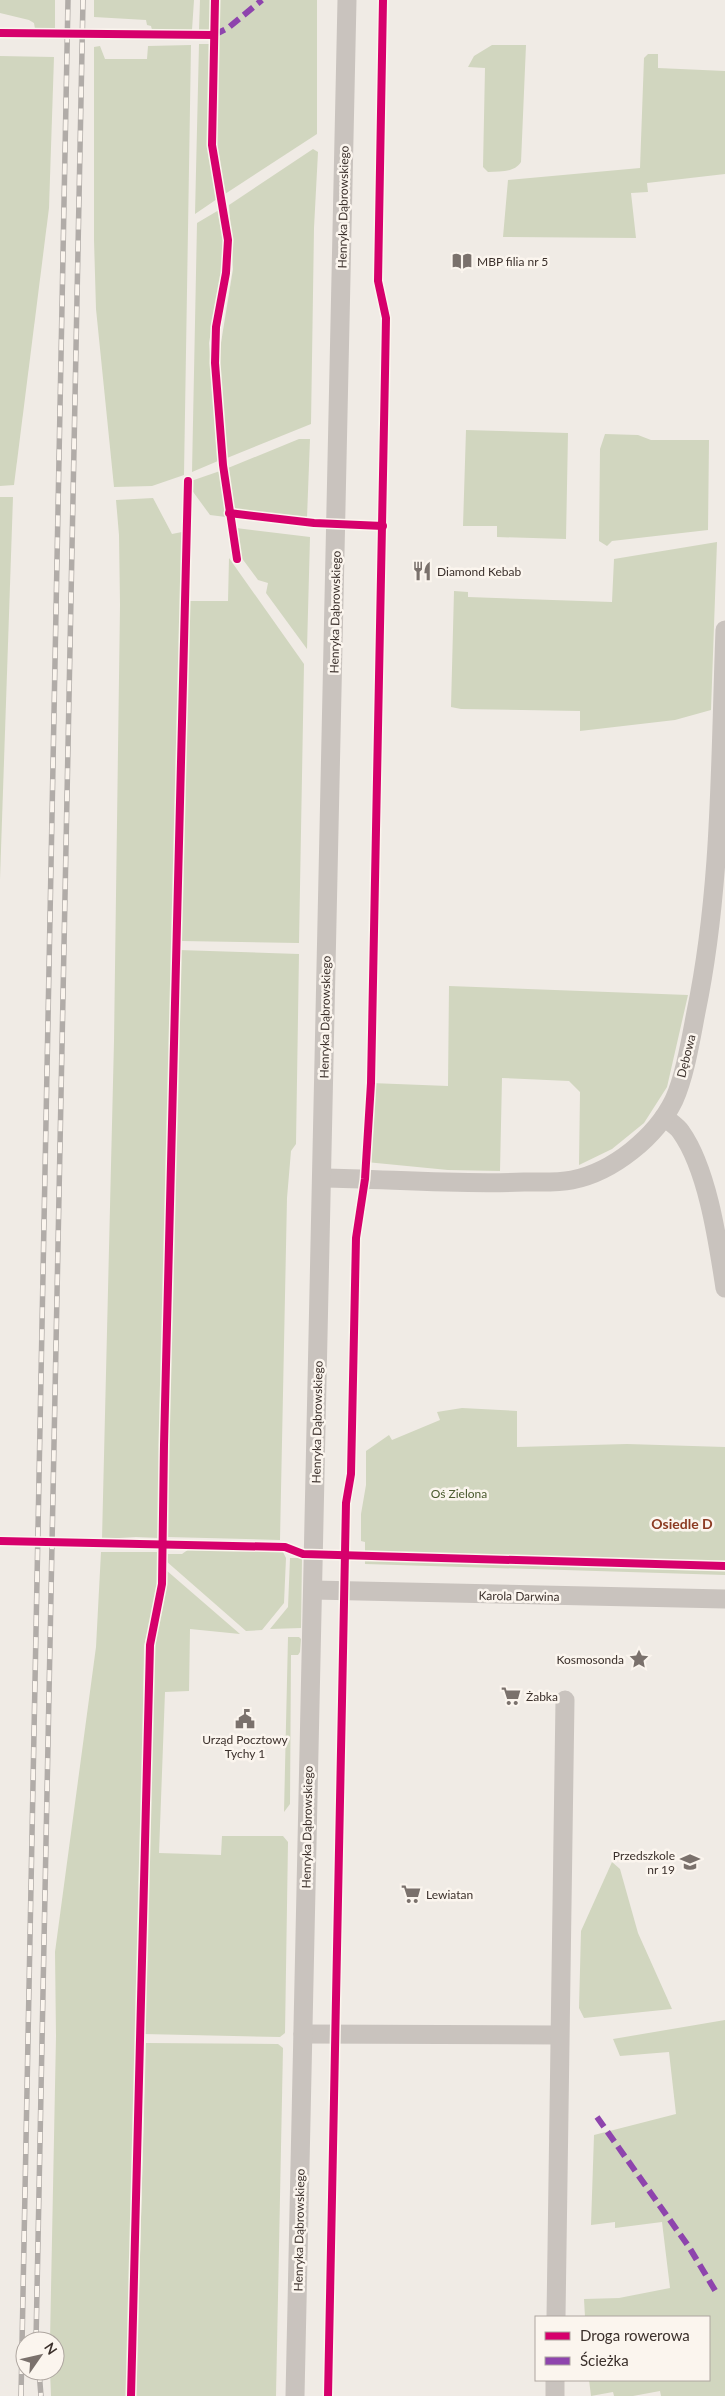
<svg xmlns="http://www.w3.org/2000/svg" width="725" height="2396" font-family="Lato,sans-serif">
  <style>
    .green { fill: #d1d6bf }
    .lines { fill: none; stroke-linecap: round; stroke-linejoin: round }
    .minor { stroke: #c9c3be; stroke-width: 19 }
    .rail-casing { stroke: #b1aca8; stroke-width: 5.5 }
    .rail { stroke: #fbf5ee; stroke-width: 4; stroke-dasharray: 11; stroke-linecap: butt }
    .quiet { stroke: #8e44ad; stroke-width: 6; stroke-dasharray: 12 6; stroke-linecap: butt }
    .cycleway-casing { stroke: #fbf5ee; stroke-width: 11 }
    .cycleway { stroke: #d6006c; stroke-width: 8 }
    .labels { text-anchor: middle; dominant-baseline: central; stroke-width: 5; stroke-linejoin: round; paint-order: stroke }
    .street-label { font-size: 12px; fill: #3b302b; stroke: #fbf5ee }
    .poi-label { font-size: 12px; fill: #3b302b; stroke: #fbf5ee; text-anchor: start }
    .park-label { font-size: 12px; fill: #4a5a2e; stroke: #fbf5ee }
    .neighbourhood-label { font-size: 14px; font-weight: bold; fill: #8c3b22; stroke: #fbf5ee }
  </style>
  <rect width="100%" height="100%" fill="#f0ebe5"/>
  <g class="green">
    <polygon points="0,0 55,0 55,29 35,29 34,23 29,20 0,13"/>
    <polygon points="94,0 194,0 192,30 152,30 151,26 147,25 146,20 94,17"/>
    <polygon points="200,0 211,0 210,31 199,30"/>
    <polygon points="219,0 317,0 317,134 225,194 216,145"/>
    <polygon points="199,44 210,44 207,144 217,199 195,214"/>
    <polygon points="191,45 184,475 152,486 114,487 96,309 94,240 94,47 100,46 105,59 147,59 148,46"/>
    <path d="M492,45H526L521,162C514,173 500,171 488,172L483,167L485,68L468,67L474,56Z"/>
    <polygon points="648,54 658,54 658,68 725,71 725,174 647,183 648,192 631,193 636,238 503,237 508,180 640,168 644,58"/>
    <polygon points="0,56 54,57 49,208 14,485 0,486"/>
    <polygon points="313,149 318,152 314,228 311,424 227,458 219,355 233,269 229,205"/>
    <polygon points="219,210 224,234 221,274 209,343 218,461 192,472 197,223"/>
    <polygon points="466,430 568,433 566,539 497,537 497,526 463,526"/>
    <polygon points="605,434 638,435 651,440 709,440 708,530 612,541 607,546 599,541 600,449"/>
    <polygon points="299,439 310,439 307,518 236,509 232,505 228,468"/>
    <polygon points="220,471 226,517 210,515 191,489 191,481"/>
    <polygon points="0,497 13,497 0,879"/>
    <polygon points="153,498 172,534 182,532 159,1538 136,1537 102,1539 114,1041 120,605 119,535 116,500"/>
    <polygon points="236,528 310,537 307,649 266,593 268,583 258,580 241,557"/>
    <polygon points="717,542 711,710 675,720 580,731 580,711 461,709 451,707 454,591 468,592 468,597 612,602 614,559"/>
    <polygon points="229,558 304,664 299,943 181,941 190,601 228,601"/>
    <polygon points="179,950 299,954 296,1144 291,1151 287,1198 280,1540 167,1537"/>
    <polygon points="449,986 688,995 667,1087 644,1123 612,1149 579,1165 580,1092 569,1081 502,1078 500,1171 448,1170 366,1162 371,1083 448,1086"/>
    <polygon points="462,1408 517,1411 517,1447 627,1444 725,1447 725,1575 365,1564 365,1542 361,1541 361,1514 366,1485 366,1451 389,1435 392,1440 440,1420 437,1412"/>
    <polygon points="189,1549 283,1552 286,1558 284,1603 262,1630 246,1631 166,1561 167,1554 182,1554"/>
    <polygon points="101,1552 159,1552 159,1586 144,1646 141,1875 127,2396 51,2396 50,2371 55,2371 55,2341 50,2341 56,2036 55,1952 96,1647"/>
    <polygon points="290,1558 302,1558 301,1628 270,1629 288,1607"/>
    <polygon points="166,1570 240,1634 190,1629 189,1691 165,1692 159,1853 221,1855 222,1836 283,1836 288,1842 285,2033 280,2037 143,2034 154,1644 164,1597"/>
    <polygon points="288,1637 299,1637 301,1639 300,1652 298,1655 291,1655 290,1804 284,1812"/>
    <polygon points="612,1862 620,1869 638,1933 672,2009 584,2018 579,2008 581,1931"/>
    <polygon points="725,2020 725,2396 661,2396 660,2391 633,2396 614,2396 613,2392 591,2396 589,2380 709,2380 709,2317 585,2317 584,2299 619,2298 670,2288 662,2222 615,2228 615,2222 591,2225 594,2135 676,2114 669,2052 620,2056 613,2039"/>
    <polygon points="146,2043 278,2044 283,2048 276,2396 136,2396"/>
  </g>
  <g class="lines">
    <g class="minor">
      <path d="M664,1117C670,1122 677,1126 681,1132C708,1170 718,1243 725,1288"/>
      <path d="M322,1178C389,1179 457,1185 524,1182C540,1182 557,1183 572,1180C613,1172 656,1137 674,1100C685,1076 691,1038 696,1012C722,887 720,757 725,630"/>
      <polyline points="313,1590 725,1599"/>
      <polyline points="303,2034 559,2035"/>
      <polyline points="556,2317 565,1700"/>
      <polyline points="295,2396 347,0"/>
      <polyline points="555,2396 555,2380"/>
    </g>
    <defs>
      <g id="rail">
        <polyline points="36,2341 83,0"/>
        <polyline points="39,2371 41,2396"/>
        <polyline points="21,2396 68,0"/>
      </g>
    </defs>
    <use href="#rail" class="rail-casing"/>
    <use href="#rail" class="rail"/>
    <g class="quiet">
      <polyline points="214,35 228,28 262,0"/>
      <polyline points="597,2117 689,2247 716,2292"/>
    </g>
    <defs>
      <g id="cycleway">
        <polyline points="215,0 212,145 228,240 226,273 216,327 215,363 223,465 237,559"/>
        <polyline points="0,33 214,35"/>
        <polyline points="229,513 314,523 383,526"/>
        <polyline points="0,1541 285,1547 303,1554 725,1566"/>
        <polyline points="131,2396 150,1645 162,1584 164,1445 188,481"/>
        <polyline points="328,2396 346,1503 351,1474 356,1238 365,1179 371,1083 385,373 386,318 378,281 383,0"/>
      </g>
    </defs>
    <use href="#cycleway" class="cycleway-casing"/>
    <use href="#cycleway" class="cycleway"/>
  </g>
  <defs>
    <symbol id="library-bare" viewBox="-9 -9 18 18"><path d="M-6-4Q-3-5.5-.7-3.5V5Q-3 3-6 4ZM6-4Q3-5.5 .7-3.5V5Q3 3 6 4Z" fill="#7a716c" stroke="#fbf5ee" stroke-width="2.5" paint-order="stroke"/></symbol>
    <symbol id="restaurant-bare" viewBox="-9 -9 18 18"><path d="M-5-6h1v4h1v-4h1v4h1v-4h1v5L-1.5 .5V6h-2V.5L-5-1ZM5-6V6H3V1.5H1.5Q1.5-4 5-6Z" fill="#7a716c" stroke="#fbf5ee" stroke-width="2.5" paint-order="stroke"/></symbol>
    <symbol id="sight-bare" viewBox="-9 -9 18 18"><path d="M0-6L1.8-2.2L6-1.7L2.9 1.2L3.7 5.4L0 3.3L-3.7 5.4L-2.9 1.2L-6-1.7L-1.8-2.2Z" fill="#7a716c" stroke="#fbf5ee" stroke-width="2.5" paint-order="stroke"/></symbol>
    <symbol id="supermarket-bare" viewBox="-9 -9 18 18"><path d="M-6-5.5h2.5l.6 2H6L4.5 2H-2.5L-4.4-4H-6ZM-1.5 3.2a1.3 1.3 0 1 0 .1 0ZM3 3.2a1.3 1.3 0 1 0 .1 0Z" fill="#7a716c" stroke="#fbf5ee" stroke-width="2.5" paint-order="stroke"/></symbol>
    <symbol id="civic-bare" viewBox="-9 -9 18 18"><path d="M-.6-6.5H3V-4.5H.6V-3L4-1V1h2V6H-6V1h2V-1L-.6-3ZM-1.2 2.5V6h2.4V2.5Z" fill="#7a716c" stroke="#fbf5ee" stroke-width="2.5" paint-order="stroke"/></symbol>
    <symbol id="school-bare" viewBox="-9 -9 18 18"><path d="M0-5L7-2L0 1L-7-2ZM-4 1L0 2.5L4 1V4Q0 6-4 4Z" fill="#7a716c" stroke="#fbf5ee" stroke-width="2.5" paint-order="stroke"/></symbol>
  </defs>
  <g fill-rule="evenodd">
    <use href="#library-bare" x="448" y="247" width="28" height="28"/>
    <use href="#restaurant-bare" x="408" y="557" width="28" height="28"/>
    <use href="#sight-bare" x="625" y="1645" width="28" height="28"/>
    <use href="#supermarket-bare" x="497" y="1682" width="28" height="28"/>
    <use href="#civic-bare" x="231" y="1705" width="28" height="28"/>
    <use href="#school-bare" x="676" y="1848" width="28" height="28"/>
    <use href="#supermarket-bare" x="397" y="1880" width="28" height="28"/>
  </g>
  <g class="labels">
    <g class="street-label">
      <text transform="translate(343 207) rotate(-89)">Henryka Dąbrowskiego</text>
      <text transform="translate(335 612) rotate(-89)">Henryka Dąbrowskiego</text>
      <text transform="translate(325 1017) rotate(-89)">Henryka Dąbrowskiego</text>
      <text transform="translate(686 1056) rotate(-76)">Dębowa</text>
      <text transform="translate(317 1422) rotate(-89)">Henryka Dąbrowskiego</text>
      <text transform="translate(519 1596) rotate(1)">Karola Darwina</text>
      <text transform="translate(307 1827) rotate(-89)">Henryka Dąbrowskiego</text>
      <text transform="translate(299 2230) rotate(-89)">Henryka Dąbrowskiego</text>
    </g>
    <g class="poi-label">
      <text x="477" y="261">MBP filia nr 5</text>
      <text x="437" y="571">Diamond Kebab</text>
      <text x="624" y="1659" text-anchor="end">Kosmosonda</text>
      <text x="526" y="1696">Żabka</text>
      <text x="245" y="1739" text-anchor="middle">Urząd Pocztowy<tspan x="245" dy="14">Tychy 1</tspan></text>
      <text x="675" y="1855" text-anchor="end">Przedszkole<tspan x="675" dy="14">nr 19</tspan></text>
      <text x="426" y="1894">Lewiatan</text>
    </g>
    <g class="park-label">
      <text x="459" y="1493">Oś Zielona</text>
    </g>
    <g class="neighbourhood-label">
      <text x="682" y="1523">Osiedle D</text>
    </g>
  </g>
  <rect x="535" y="2316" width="175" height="65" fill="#fbf5ee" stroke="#aea6a0"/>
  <rect x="545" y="2332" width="25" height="8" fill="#d6006c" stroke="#aea6a0"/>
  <text x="580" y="2341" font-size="15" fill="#3b302b">Droga rowerowa</text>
  <rect x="545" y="2357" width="25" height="8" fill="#8e44ad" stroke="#aea6a0"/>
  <text x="580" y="2366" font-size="15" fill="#3b302b">Ścieżka</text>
  <g transform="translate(40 2356) rotate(56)"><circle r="24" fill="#fbf5ee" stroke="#aea6a0"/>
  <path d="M0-4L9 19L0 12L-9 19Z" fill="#7a716c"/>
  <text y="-8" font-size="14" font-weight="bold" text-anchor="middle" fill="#3b302b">N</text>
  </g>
</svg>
